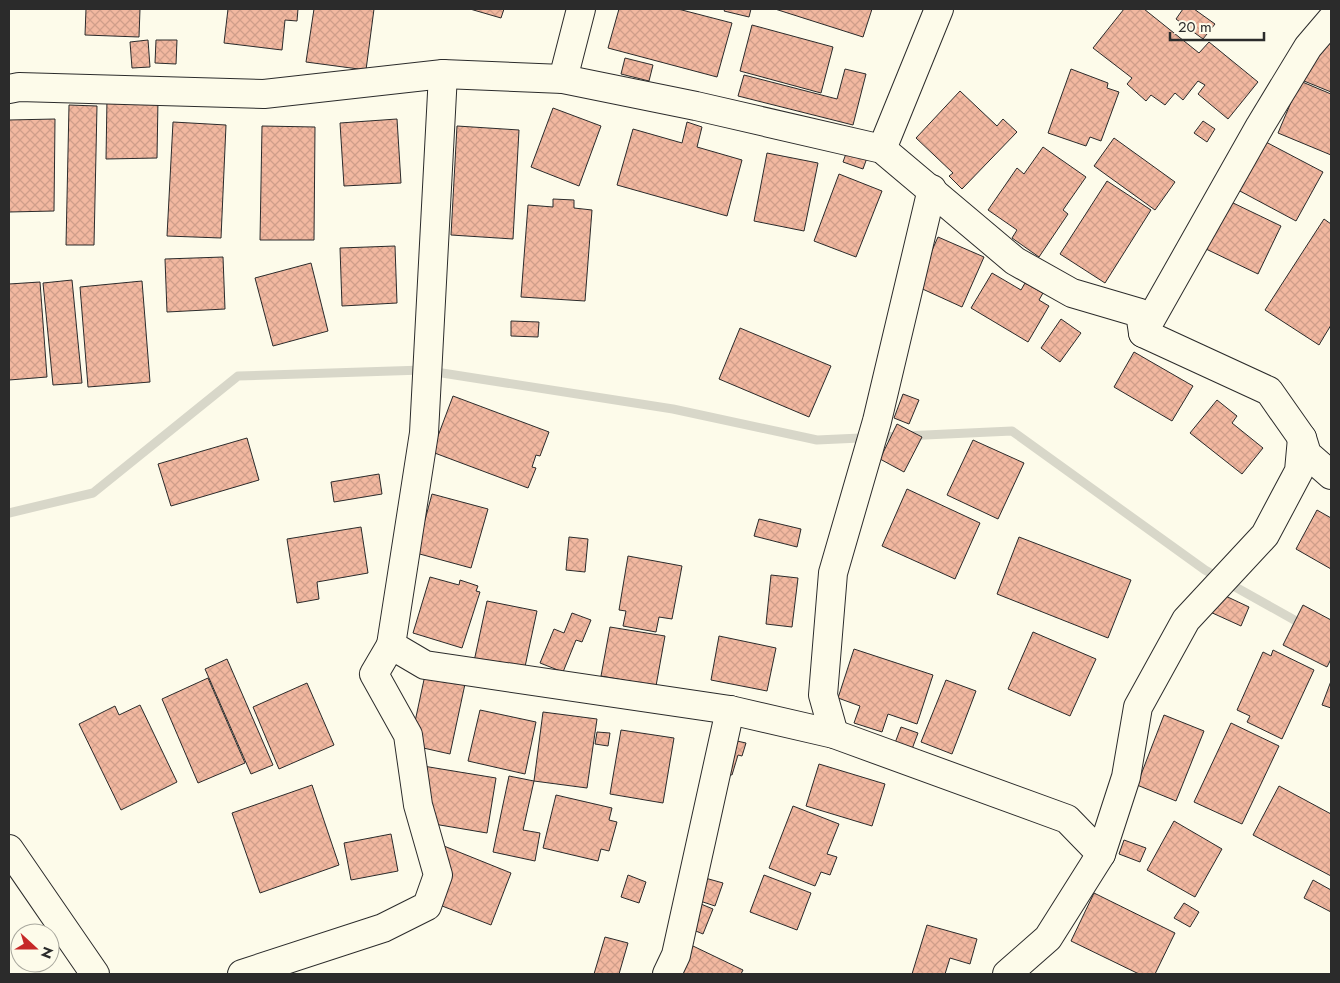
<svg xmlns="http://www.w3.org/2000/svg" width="1340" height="983" font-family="Jost,sans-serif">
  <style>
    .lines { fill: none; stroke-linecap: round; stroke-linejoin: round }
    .stream { stroke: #d8d7c9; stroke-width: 9 }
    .building { fill: url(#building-cross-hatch); stroke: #2b2b2b }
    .minor-casing { stroke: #2b2b2b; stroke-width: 30 }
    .minor { stroke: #fdfbea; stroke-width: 28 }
  </style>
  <defs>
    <pattern id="building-cross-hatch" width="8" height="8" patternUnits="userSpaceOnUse" patternTransform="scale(1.25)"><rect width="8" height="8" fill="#f2b8a0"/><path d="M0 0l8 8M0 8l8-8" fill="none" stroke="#d09e8a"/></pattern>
  </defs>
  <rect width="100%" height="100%" fill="#fdfbea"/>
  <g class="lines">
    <polyline class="stream" points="9,513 93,493 238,376 423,370 673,409 817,440 1012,431 1205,570 1305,626"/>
  </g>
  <g class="building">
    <polygon points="86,9 140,9 139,37 85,35"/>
    <polygon points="228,9 298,9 297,21 285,20 282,50 224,43"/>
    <polygon points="314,9 374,9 366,70 306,62"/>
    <polygon points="470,9 504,9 501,18"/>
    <polygon points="619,9 678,9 732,23 717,77 608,48"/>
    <polygon points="725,9 751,9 749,17 724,11"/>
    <polygon points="775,9 872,9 863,37"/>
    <polygon points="1124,9 1144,9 1199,53 1209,42 1258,82 1228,119 1198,94 1205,85 1198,81 1183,100 1175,93 1165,105 1151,95 1146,101 1127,84 1132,78 1093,48"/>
    <polygon points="1183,9 1194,9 1215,24 1203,39 1176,19"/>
    <polygon points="752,25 833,47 821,93 740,71"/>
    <polygon points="1324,32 1331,35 1331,92 1304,81"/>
    <polygon points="148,40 150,67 132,68 130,42"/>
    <polygon points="156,40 177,40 176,64 155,63"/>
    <polygon points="625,58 653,65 649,81 621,74"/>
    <polygon points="845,69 866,74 853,125 738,96 744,75 837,99"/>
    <polygon points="1071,69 1108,83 1107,88 1119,92 1101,141 1090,137 1086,146 1048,133"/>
    <polygon points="1300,81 1331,94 1331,155 1278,133"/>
    <polygon points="960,91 997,126 1003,119 1017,132 962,189 949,176 953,173 916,138"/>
    <polygon points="107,98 158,99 157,158 106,159"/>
    <polygon points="69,105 97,106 94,245 66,245"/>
    <polygon points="553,108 601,126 579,186 531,167"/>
    <polygon points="55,119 54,211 9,212 9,120"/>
    <polygon points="397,119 401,183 344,186 340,123"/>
    <polygon points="1203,121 1215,129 1207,142 1194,133"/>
    <polygon points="173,122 226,125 221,238 167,236"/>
    <polygon points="687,122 702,127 697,147 742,160 727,216 617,185 633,129 682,143"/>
    <polygon points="262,126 315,127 314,240 260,240"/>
    <polygon points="457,126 519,130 513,239 451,235"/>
    <polygon points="1114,138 1175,182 1155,210 1094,166"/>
    <polygon points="1264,141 1323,172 1296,221 1238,190"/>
    <polygon points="1043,147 1086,177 1063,210 1068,214 1039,257 1012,238 1017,230 988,210 1017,168 1024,174"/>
    <polygon points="848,148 868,155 863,169 843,162"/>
    <polygon points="767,153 818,163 804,231 754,221"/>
    <polygon points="839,174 882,191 856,257 814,241"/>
    <polygon points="1107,181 1151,210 1105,283 1060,254"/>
    <polygon points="553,199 574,200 574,208 592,210 585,301 521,297 528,205 553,207"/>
    <polygon points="1229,201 1281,226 1258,274 1206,249"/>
    <polygon points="1324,219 1331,224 1331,325 1319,345 1265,310"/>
    <polygon points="938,237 984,257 962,307 916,286"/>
    <polygon points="395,246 397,303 342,306 340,248"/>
    <polygon points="223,257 225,309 167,312 165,259"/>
    <polygon points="311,263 328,331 273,346 255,278"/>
    <polygon points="992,273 1021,290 1025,283 1043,293 1039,300 1049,306 1028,342 971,308"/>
    <polygon points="72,280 82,383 53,385 43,283"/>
    <polygon points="142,281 150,382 88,387 80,287"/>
    <polygon points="40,282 47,377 9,380 9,284"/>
    <polygon points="1061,319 1081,333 1060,362 1041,348"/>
    <polygon points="511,321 539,322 538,337 511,336"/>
    <polygon points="740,328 831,366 809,417 719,379"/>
    <polygon points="1134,352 1193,386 1172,421 1114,387"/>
    <polygon points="903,394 919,400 909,424 894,418"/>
    <polygon points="453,396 549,432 540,456 536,455 532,467 536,468 528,488 432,452"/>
    <polygon points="1217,400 1237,416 1232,423 1263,448 1242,474 1190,433"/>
    <polygon points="897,424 922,437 904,472 880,459"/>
    <polygon points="247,438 259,480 171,506 158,464"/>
    <polygon points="973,440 1024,463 998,519 947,495"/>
    <polygon points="379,474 382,494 334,502 331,482"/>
    <polygon points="907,489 980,523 955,579 882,546"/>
    <polygon points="432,494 488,509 471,568 416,553"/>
    <polygon points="1317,510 1331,518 1331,569 1296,549"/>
    <polygon points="759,519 801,529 797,547 754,536"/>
    <polygon points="361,527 368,573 317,582 319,599 297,603 287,539"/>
    <polygon points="569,537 588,539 585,572 566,570"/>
    <polygon points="1019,537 1131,580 1108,638 997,594"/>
    <polygon points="628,556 682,566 672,619 659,617 656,632 623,626 626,611 619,610"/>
    <polygon points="771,575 798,578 792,627 766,624"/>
    <polygon points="430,577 459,585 460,580 478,586 476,591 480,592 462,648 413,633"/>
    <polygon points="1217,592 1249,607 1241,626 1208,611"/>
    <polygon points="487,601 537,611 523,676 473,666"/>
    <polygon points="1303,605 1331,620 1331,659 1327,667 1283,645"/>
    <polygon points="572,613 591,620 582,642 576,640 563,672 540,663 554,629 564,633"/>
    <polygon points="610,627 665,636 656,686 601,676"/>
    <polygon points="1033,632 1096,659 1070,716 1008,689"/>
    <polygon points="719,636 776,648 767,691 711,680"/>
    <polygon points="854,649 933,675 917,724 888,714 882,732 854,723 860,706 838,698"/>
    <polygon points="1273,650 1314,670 1282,739 1247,722 1250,716 1237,710 1263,652 1271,656"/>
    <polygon points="227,659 273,765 251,774 205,669"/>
    <polygon points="425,675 465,684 450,754 410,745"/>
    <polygon points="208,678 245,763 198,783 162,699"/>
    <polygon points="946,680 976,691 952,754 921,742"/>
    <polygon points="1331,681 1331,708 1322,705"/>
    <polygon points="307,683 334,745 279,769 253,707"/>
    <polygon points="140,705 177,782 121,810 79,724 115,706 119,715"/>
    <polygon points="480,710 536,722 525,774 468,761"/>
    <polygon points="543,712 597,719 587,788 534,781"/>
    <polygon points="1164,715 1204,731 1176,801 1137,785"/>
    <polygon points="1231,723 1279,746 1242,824 1194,802"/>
    <polygon points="901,727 918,733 912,749 895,743"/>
    <polygon points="621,730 674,738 663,803 610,794"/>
    <polygon points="597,732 610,733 608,746 595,744"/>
    <polygon points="737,741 746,743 742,756 738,755 732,775 727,774"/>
    <polygon points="819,764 885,784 872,826 806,806"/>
    <polygon points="423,766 496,778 487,833 428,823"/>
    <polygon points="509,776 534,781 523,830 540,833 535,861 493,852"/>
    <polygon points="312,785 339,865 260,893 232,813"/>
    <polygon points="1279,786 1331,814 1331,876 1253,835"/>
    <polygon points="556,795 612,808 609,820 617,822 609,851 601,849 598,861 543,848"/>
    <polygon points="793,806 839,824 827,854 837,857 830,875 821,872 815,886 769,868"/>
    <polygon points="1174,821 1222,849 1195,897 1147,870"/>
    <polygon points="391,834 398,871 351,880 344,843"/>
    <polygon points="1124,840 1146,848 1140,862 1119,854"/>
    <polygon points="439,844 511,873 491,925 419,897"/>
    <polygon points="628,875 646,882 639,903 621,897"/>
    <polygon points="764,875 811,893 797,930 750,912"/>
    <polygon points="698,876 723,883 715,906 691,898"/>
    <polygon points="1313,880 1331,890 1331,912 1304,898"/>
    <polygon points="1094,893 1175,933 1155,974 1139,974 1071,941"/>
    <polygon points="689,899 713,909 703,934 679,924"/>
    <polygon points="1184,903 1199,912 1190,927 1174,918"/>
    <polygon points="927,925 977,939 970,964 950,958 945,974 912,974"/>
    <polygon points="605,937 628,943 619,974 594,974"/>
    <polygon points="693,946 743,970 741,974 679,974"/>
  </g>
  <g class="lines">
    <defs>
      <g id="minor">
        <polyline points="443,74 424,433 391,645 425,665 730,710 834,734 1067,819 1101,854"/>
        <polyline points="563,79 581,9"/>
        <polyline points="9,89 19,87 264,94 443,74 563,79 696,106 882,149 1015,261 1072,293 1140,313 1143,333 1269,391 1302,438 1307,454 1331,475"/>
        <polyline points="882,149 939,9"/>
        <polyline points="1143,333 1260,126 1308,47 1331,20"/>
        <polyline points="834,734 823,695 833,573 877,421 932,189"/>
        <polyline points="9,849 95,974"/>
        <polyline points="242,974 383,928 427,906 438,875 418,805 408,735 374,674 391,645"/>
        <polyline points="667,974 676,955 730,710"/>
        <polyline points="1007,974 1048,938 1101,854 1126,777 1138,707 1186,620 1265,535 1299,471 1302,438"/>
      </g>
    </defs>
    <use href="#minor" class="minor-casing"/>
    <use href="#minor" class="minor"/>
  </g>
  <rect width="1340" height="983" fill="none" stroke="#2b2b2b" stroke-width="20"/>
  <g transform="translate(35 948) rotate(111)"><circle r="24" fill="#fdfbea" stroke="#a9a89e"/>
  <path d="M0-4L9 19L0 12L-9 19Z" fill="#c62828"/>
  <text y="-8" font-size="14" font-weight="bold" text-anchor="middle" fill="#2b2b2b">N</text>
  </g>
  <path d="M1170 32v8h94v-8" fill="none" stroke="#2b2b2b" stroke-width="2.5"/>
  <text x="1178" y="32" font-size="15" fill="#2b2b2b" stroke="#fdfbea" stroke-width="4" paint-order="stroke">20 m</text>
</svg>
